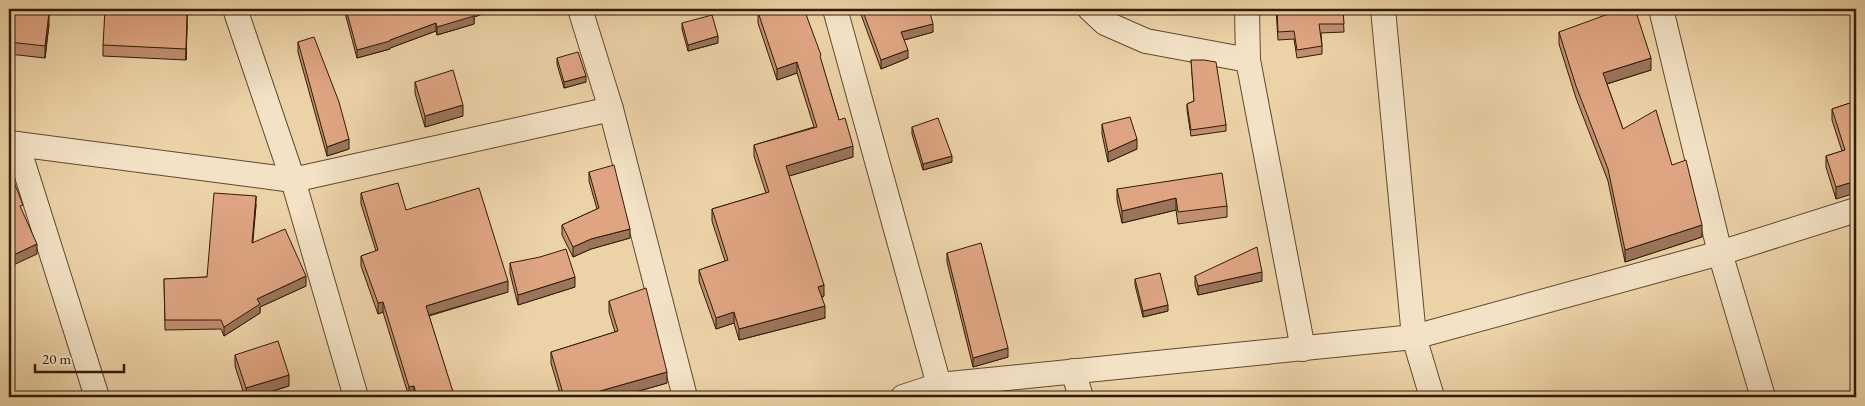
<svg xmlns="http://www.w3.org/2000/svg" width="1865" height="406" font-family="'EB Garamond',serif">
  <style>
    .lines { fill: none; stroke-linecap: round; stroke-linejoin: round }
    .minor-casing { stroke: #604a2e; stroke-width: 26 }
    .minor { stroke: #f3e2c6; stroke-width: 24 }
    .wall { fill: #c08e71; stroke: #311c05 }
    .shaded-wall { fill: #9c745c; stroke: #311c05 }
    .building { fill: #dfa583; stroke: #311c05 }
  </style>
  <rect width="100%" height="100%" fill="#ecd2a7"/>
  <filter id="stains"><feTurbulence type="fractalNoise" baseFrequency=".004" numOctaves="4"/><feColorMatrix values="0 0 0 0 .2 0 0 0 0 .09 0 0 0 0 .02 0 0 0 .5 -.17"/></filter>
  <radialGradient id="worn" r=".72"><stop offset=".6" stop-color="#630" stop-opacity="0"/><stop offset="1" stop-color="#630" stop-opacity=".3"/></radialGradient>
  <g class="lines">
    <defs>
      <g id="minor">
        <polyline points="235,9 293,180 356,397"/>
        <polyline points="580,9 611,109 685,397"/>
        <polyline points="835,9 939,385"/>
        <polyline points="1090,9 1105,23 1146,41 1248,60"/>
        <polyline points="1247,9 1248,60 1303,349"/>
        <polyline points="1383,9 1414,337 1432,397"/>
        <polyline points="1661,9 1720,253 1763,397"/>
        <polyline points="9,143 293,180 611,109"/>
        <polyline points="17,144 97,397"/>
        <polyline points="1073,371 1081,397"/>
        <polyline points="903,397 939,385 1414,337 1720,253 1856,210"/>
      </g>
    </defs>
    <use href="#minor" class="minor-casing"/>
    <use href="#minor" class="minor"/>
  </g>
  <g class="wall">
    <polygon points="9,9 49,24 45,58 9,54"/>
    <polygon points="344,9 404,9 404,10 491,9 491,11 474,17 474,24 437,35 436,31 390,48 390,49 357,58"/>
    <polygon points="763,9 804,9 821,61 839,120 853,157 789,176 824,296 822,297 825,318 739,340 734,323 716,329 699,281 699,270 725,261 712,221 712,209 766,193 754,156 754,145 814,127 797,73 777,80 758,23 758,12 763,10"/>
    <polygon points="859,9 929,9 933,32 904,40 908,58 881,69"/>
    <polygon points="1276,9 1343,9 1344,32 1321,33 1322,46 1322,54 1297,58 1294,39 1278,40"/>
    <polygon points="184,14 187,26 186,60 103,56 103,45"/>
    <polygon points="682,23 718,43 688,51 682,29"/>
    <polygon points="1559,32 1651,70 1607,84 1623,129 1672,165 1702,237 1625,262 1608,181 1576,98 1559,44"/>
    <polygon points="298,42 349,149 327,156 298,52"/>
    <polygon points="557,58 586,82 564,88 557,64"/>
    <polygon points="1191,60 1226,125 1226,131 1191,136 1187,110 1187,104 1194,101"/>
    <polygon points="415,82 463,116 425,127 415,93"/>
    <polygon points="1856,101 1836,199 1826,167 1826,156 1842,151 1832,120 1832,109"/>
    <polygon points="1102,124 1137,149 1108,162 1102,134"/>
    <polygon points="912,127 952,162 923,170 912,134"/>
    <polygon points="589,172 630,238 591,249 573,257 562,235 562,225 597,209 589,181"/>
    <polygon points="1117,189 1227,206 1227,217 1178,224 1176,210 1122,223 1117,200"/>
    <polygon points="361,193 406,210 508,292 429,316 454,397 414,397 414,396 409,397 383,312 378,314 361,266 361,256 376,251 361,204"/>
    <polygon points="256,205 252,243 306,286 260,307 260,313 224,336 221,329 165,330 164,279 207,277"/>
    <polygon points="947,253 1008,357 973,367 947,262"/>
    <polygon points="510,263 575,287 518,305 510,273"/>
    <polygon points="1195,276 1262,281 1198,295 1195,285"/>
    <polygon points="1135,279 1168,311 1143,317 1135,285"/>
    <polygon points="609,301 667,383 618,397 561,397 551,363 551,352 615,332 609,312"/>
    <polygon points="235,355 289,386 253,397 245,397 235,366"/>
  </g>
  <g class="shaded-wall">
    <polygon points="476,9 491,9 491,11 474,17 474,24 437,35 437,27"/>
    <polygon points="49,13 49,24 45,58 45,46"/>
    <polygon points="187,15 187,26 186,60 186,49"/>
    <polygon points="436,23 436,31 390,48 390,49 357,58 357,50 390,40"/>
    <polygon points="933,24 933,32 901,41 901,32"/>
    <polygon points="718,36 718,43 688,51 688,45"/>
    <polygon points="908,50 908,58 881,69 881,60"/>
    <polygon points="1651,58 1651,70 1603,85 1603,73"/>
    <polygon points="797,62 797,73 777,80 777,69"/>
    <polygon points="586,76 586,82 564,88 564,82"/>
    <polygon points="463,105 463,116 425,127 425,116"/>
    <polygon points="349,139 349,149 327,156 327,147"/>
    <polygon points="1137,139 1137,149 1108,162 1108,152"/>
    <polygon points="853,146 853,157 786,177 786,166"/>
    <polygon points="952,156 952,162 923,170 923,164"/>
    <polygon points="1856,181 1856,193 1836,199 1836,187"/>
    <polygon points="256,196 256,205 252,253 252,243"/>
    <polygon points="1176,198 1176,210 1122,223 1122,211"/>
    <polygon points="1702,225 1702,237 1625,262 1625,250"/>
    <polygon points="630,229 630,238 591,249 573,257 573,247 591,239"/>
    <polygon points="37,244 37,254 9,267 9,257"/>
    <polygon points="1262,272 1262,281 1198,295 1198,286"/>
    <polygon points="306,276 306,286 260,307 260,313 224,336 224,327 257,299"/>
    <polygon points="575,277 575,287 518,305 518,295"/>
    <polygon points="508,281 508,292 426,316 426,306"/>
    <polygon points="824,285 824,296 818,298 818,287"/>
    <polygon points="383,302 383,312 378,314 378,303"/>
    <polygon points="1168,305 1168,311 1143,317 1143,311"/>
    <polygon points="825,306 825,318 739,340 739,329"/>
    <polygon points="734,312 734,323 716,329 716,318"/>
    <polygon points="14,313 14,323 9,325 9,315"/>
    <polygon points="1008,348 1008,357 973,367 973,358"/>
    <polygon points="667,372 667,383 618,397 579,397"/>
    <polygon points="289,375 289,386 253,397 246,397 246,388"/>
    <polygon points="414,386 414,396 409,397 409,387"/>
  </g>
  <g class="building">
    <polygon points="9,9 49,13 45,46 9,42"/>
    <polygon points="133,9 184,9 184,14 187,15 186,49 103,45 105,10 133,11"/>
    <polygon points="346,9 404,9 404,10 408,9 476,9 472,10 474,16 437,27 436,23 390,40 390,41 357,50"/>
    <polygon points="766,9 804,9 821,55 820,56 839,120 845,118 853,146 786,166 824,285 818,287 825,306 739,329 734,312 716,318 699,270 728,260 712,209 769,192 754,145 817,127 797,62 777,69 758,12"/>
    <polygon points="862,9 929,9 933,24 901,32 908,50 881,60"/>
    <polygon points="1277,9 1343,9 1344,24 1319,24 1322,46 1297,50 1294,31 1278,32"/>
    <polygon points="1622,9 1635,9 1651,58 1603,73 1623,129 1656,110 1672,165 1686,160 1702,225 1625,250 1608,169 1576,86 1559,32"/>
    <polygon points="712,15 718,36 688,45 682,23"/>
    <polygon points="314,37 339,102 349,139 327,147 298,42"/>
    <polygon points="578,52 586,76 564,82 557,58"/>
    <polygon points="1191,60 1204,60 1216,62 1226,125 1191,130 1187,104 1194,101"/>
    <polygon points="453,70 463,105 425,116 415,82"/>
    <polygon points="1856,101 1856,181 1836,187 1826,156 1845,150 1832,109"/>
    <polygon points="1130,117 1137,139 1108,152 1102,124"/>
    <polygon points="938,118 952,156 923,164 912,127"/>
    <polygon points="614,165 630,229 591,239 573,247 562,225 599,208 589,172"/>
    <polygon points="1222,173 1227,206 1178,212 1176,198 1122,211 1117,189"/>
    <polygon points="12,177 23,205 20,206 37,244 9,257 9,178"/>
    <polygon points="398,183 406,210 479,188 508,281 426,306 454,395 445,397 417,397 414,386 409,387 383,302 378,303 361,256 378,250 361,193"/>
    <polygon points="214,193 256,196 252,243 285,229 306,276 257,299 260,304 224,327 221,320 165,320 164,279 207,277"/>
    <polygon points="981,243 1008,348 973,358 947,253"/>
    <polygon points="1257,247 1262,272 1198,286 1195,276"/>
    <polygon points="566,249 575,277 518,295 510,263 540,257"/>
    <polygon points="1160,273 1168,305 1143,311 1135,279"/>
    <polygon points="646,288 667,372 579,397 564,397 551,352 618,331 609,301"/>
    <polygon points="9,298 14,313 9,315"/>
    <polygon points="278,341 289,375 246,388 235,355"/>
  </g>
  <rect width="1865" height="406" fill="none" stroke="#ecd2a7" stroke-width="30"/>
  <rect x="10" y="10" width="1845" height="386" fill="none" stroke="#311c05" stroke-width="2.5"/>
  <rect x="15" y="15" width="1835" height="376" fill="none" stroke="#311c05"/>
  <path d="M35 364v8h89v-8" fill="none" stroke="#311c05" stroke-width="2.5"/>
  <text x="42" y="364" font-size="15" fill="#311c05" stroke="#f3e2c6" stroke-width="4" paint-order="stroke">20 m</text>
  <rect width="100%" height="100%" filter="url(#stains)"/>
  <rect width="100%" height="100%" fill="url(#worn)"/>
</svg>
